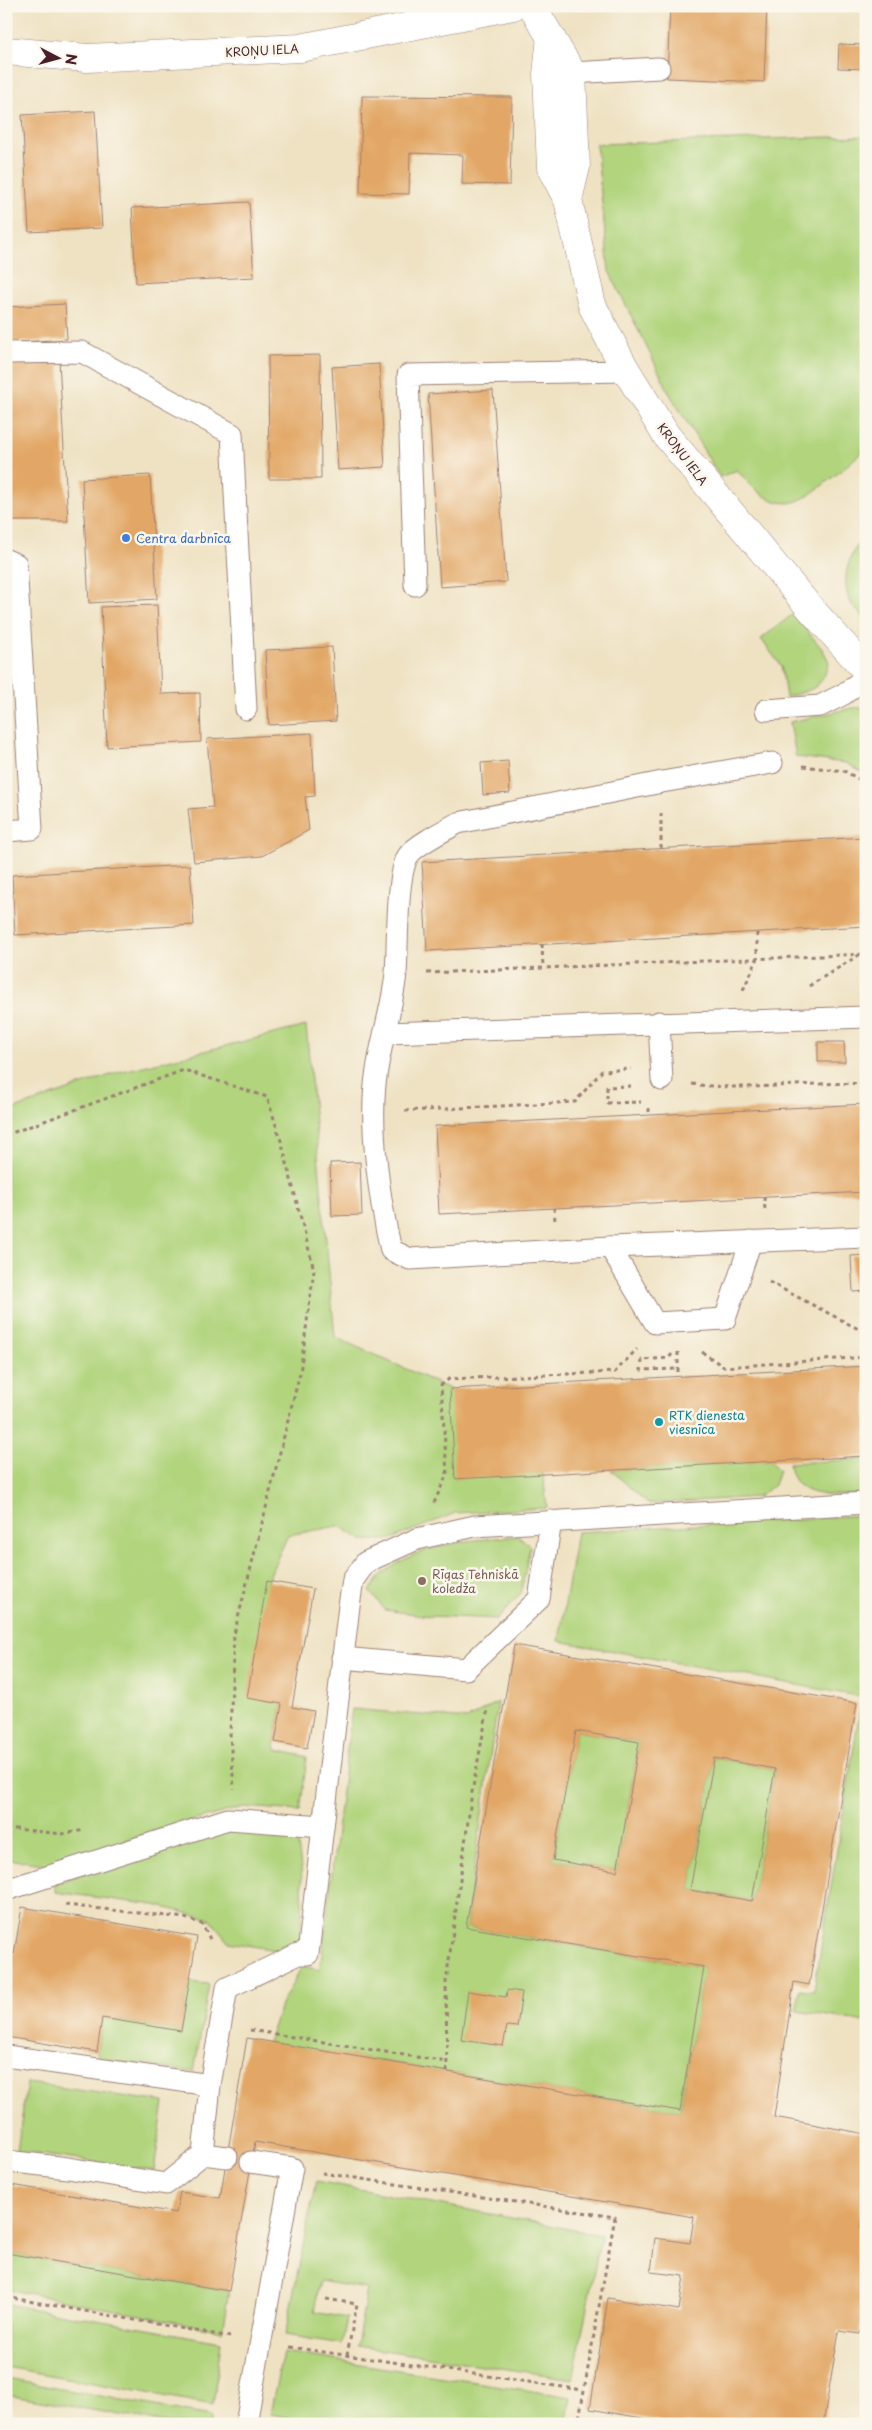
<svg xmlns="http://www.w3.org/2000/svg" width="872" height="2430" font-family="'Playpen Sans',sans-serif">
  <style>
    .green { fill: #b1d47d; stroke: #7e7a54 }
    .building { fill: #e2a766; fill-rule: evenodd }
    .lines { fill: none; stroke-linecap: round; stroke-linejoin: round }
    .service-casing { stroke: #9c8077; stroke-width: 23 }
    .minor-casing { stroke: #9c8077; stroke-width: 29 }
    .path { stroke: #9c8077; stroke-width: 3; stroke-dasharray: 4 4; stroke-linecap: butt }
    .service { stroke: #fff; stroke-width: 21 }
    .minor { stroke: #fff; stroke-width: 28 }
    .shop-dot { fill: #3f7fe0; stroke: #fbf7ec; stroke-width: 2 }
    .culture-dot { fill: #0f9aa8; stroke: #fbf7ec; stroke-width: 2 }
    .education-dot { fill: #8d6e63; stroke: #fbf7ec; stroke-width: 2 }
    .labels { text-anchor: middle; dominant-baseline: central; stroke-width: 5; stroke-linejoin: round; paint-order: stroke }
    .street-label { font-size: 12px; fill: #4a1f2b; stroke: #fbf7ec }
    .shop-label { font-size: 12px; fill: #366cbe; stroke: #fbf7ec; text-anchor: start }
    .culture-label { font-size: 12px; fill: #0d838f; stroke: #fbf7ec; text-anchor: start }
    .education-label { font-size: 12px; fill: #785e54; stroke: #fbf7ec; text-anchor: start }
  </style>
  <rect width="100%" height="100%" fill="#fbf7ec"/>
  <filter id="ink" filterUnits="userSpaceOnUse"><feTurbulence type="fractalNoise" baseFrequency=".02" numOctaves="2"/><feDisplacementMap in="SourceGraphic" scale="10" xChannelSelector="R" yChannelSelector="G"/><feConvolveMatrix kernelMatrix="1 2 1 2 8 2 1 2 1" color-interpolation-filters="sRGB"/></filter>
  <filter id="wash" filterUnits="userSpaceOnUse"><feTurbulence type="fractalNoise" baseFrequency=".0096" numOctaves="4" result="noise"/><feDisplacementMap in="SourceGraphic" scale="20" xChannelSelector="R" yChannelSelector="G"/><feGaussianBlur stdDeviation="1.12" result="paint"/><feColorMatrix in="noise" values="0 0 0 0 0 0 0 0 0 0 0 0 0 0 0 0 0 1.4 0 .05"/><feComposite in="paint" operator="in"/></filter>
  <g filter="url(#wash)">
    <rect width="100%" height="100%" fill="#efe2c3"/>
    <g class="green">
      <path d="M866,136V449C850,462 812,498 794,502C787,504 775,502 768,498C755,491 746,480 737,470L720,477L671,396L609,271L596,144Z"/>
      <path d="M866,535V620C861,615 854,608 850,602C840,579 849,551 866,535Z"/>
      <path d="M793,614L823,650L829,662C822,690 811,690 786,697L781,666L761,639Z"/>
      <polygon points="852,708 866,708 866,775 846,763 796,757 790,722"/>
      <polygon points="306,1026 335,1337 450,1389 543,1474 547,1508 455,1513 389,1540 362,1540 339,1526 288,1535 267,1581 282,1704 275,1742 276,1750 307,1757 300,1811 244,1807 161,1829 51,1865 6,1859 6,1112 119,1072"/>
      <path d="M866,1459V1493C838,1495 792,1503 789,1463Z"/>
      <polygon points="770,1461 779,1470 774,1485 758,1497 648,1504 611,1470"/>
      <polygon points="866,1515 866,2022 797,2011 800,1989 814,1991 862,1697 559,1641 577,1532"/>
      <path d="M519,1536L530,1546L521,1593L498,1619L430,1616L385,1610L370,1591C374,1585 378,1577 384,1573C421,1542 473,1540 519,1536Z"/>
      <polygon points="498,1702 466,1927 704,1967 680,2111 268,2042 281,2005 302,1966 320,1970 352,1709 468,1719"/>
      <polygon points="576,1731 639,1742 617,1871 553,1860"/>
      <polygon points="714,1758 775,1769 752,1901 690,1890"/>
      <path d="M268,1830L297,1839C304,1878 304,1915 298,1954L229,1942L210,1919L155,1905L55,1892V1883L204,1832Z"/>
      <polygon points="189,1982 209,1984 194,2072 98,2059 97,2052 102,2018 181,2031"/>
      <polygon points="27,2083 164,2102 154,2171 17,2151"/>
      <polygon points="316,2181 601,2235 573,2379 357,2346 367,2289 320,2281 314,2312 347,2318 342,2344 285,2335"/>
      <polygon points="6,2253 229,2291 222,2331 6,2289"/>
      <polygon points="6,2304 221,2342 213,2405 6,2367"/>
      <polygon points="283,2352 571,2397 566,2424 325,2424 270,2414"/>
      <polygon points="6,2379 211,2416 211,2424 172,2424 6,2395"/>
    </g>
    <g id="blocks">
      <g class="building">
        <polygon points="670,6 767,6 764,82 667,78"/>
        <polygon points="839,44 866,45 866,69 838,68"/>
        <polygon points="362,96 512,97 510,185 462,184 463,155 410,153 409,194 360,193"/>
        <polygon points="95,111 102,228 29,232 22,115"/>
        <polygon points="249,202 254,277 136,283 132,208"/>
        <polygon points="65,304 67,339 6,343 6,307"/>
        <polygon points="320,355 321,479 269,479 268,356"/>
        <polygon points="59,360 68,521 6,521 6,363"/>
        <polygon points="379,364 385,467 338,470 332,367"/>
        <polygon points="493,390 506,582 440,587 428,394"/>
        <polygon points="150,475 157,599 89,603 82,479"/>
        <polygon points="157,605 161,694 200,693 201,742 107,747 101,607"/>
        <polygon points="332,647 336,721 269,725 265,650"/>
        <polygon points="312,733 315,796 305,797 309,830 262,856 194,862 188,809 213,807 207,739"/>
        <polygon points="508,761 510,793 483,795 481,763"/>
        <polygon points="866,837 866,926 427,951 422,862"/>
        <polygon points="190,865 194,925 15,935 12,875"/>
        <polygon points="818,1042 844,1042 845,1062 818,1062"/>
        <polygon points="866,1104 866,1192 439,1214 435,1126"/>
        <polygon points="360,1162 362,1215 332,1216 330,1163"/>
        <polygon points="866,1255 866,1291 853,1292 851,1256"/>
        <polygon points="866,1366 866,1456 455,1479 450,1389"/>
        <polygon points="267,1581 313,1589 292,1707 314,1711 307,1748 275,1742 282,1704 247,1698"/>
        <path d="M514,1645L857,1703L809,1985L794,1982L774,2117L866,2134V2204L861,2228H866V2298L860,2334L839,2331L823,2424H660V2421L590,2409L608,2298L679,2310L684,2276L651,2272L655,2238L690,2243L694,2217L255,2142L229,2291L6,2253V2184L176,2213L180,2192L220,2198L247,2038L680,2111L704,1967L466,1927ZM576,1731L639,1742L617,1871L553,1860ZM714,1758L775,1769L752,1901L690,1890Z"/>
        <polygon points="22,1907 197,1937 181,2031 102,2018 97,2052 6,2037 6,1953 14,1954"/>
        <polygon points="507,1990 522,1992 517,2027 507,2026 503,2046 461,2040 468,1991 506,1997"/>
      </g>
    </g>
  </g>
  <g filter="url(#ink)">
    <use href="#blocks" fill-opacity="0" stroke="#9c8077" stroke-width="1"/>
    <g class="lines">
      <defs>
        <g id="service">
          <polyline points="572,73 659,68"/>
          <polyline points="6,353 82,352 232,434 246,709"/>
          <polyline points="6,560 16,564 32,829 6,831"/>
          <polyline points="415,585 408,375 627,371"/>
          <polyline points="766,710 820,706 844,694 866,677"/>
          <path d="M772,763L662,782L458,823C447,829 414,846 408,856C396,876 398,947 396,973C393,1005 382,1037 377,1070C368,1121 379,1199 391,1250L410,1259L610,1247L866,1237"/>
          <polyline points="659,1022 662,1080"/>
          <polyline points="385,1033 866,1017"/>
          <polyline points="610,1247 655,1323 725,1319 751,1241"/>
          <polyline points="342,1658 466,1669 539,1599 551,1521"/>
          <polyline points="6,1890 228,1819 323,1826"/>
          <polyline points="6,2056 210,2085"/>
          <polyline points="203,2154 227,2157"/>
          <polyline points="6,2161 68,2168 166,2184 203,2154 210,2085 227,1988 298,1954 308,1954 349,1606 353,1580 366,1562 417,1539 475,1526 866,1503"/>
          <polyline points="246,2424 292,2168 251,2162"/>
        </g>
        <g id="minor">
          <polyline points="532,6 572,73 576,167 568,200"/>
          <polyline points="551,37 547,74 551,168 568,200 592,305 623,365 666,435 810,608 866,670"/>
          <polyline points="6,51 87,58 300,48 513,6"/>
        </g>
      </defs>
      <use href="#service" class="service-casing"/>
      <use href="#minor" class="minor-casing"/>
      <g class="path">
        <polyline points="803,766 844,771 866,783"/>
        <polyline points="661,849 661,814"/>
        <polyline points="542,944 543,968"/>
        <polyline points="427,973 866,954"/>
        <polyline points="809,986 859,955"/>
        <polyline points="743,990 757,960 757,932"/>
        <path d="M692,1084C749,1092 808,1081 866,1084"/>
        <polyline points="631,1086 607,1087 607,1103 641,1102"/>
        <polyline points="649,1108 649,1115"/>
        <polyline points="405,1111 575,1102 602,1071 631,1069"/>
        <polyline points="6,1135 184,1070 267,1097 282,1144 314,1270 300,1373 234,1634 230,1735 234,1789"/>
        <polyline points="764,1197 765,1210"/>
        <polyline points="554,1208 555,1221"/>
        <polyline points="769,1282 866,1333"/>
        <polyline points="678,1352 678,1376"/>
        <polyline points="702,1352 724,1367 866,1357"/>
        <polyline points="672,1354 669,1358 642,1360 641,1370 678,1369"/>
        <polyline points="434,1503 447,1474 441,1385 449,1379 615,1372 637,1349"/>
        <polyline points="6,1828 62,1834 85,1830"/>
        <polyline points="65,1905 185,1918 202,1924 210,1939"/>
        <polyline points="250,2030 447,2062"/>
        <polyline points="447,2072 446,1982 472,1792 488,1708"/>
        <polyline points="322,2173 615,2217 578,2424"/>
        <polyline points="6,2297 230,2337"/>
        <polyline points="326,2299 357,2304 347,2355"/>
        <polyline points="290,2347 583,2390"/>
      </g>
      <use href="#service" class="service"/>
      <use href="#minor" class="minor"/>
    </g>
  </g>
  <circle class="shop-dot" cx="126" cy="538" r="5"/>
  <circle class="culture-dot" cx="659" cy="1422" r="5"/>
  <circle class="education-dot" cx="422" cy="1581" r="5"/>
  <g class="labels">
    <g class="street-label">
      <text transform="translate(262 50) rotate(-3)">KROŅU IELA</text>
      <text transform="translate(683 454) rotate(53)">KROŅU IELA</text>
    </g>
    <g class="shop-label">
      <text x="136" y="538">Centra darbnīca</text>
    </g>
    <g class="culture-label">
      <text x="669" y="1415">RTK dienesta<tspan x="669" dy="14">viesnīca</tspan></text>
    </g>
    <g class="education-label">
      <text x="432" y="1574">Rīgas Tehniskā<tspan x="432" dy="14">koledža</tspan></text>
    </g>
  </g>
  <rect width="872" height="2430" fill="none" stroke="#fbf7ec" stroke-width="25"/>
  <g transform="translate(58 58) rotate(96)" stroke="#fbf7ec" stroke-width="4" paint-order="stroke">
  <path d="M0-4L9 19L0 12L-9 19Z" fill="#4a1f2b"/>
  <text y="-8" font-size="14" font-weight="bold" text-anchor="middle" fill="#4a1f2b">N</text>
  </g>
</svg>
